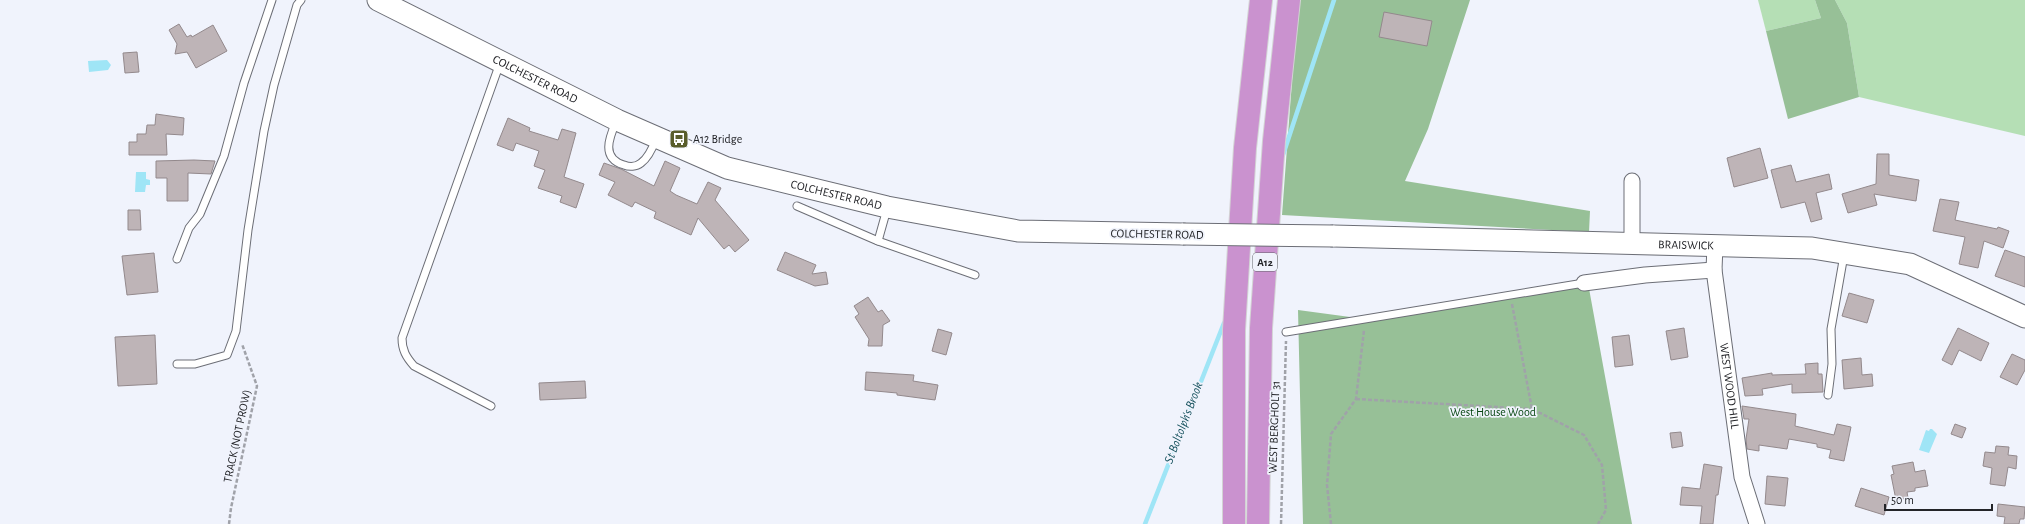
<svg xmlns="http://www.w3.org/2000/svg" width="2025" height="524" font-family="'Alegreya Sans',sans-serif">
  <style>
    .green { fill: #b5dfb5 }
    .forest { fill: #97c097 }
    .water { fill: #9fe5f6 }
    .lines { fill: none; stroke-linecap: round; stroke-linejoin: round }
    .stream { stroke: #9fe5f6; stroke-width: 4.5 }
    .building { fill: #beb4b7; stroke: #93898c }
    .service-casing { stroke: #6c6e76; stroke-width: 9 }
    .minor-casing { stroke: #6c6e76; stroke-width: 17 }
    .secondary-casing { stroke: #6c6e76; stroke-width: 23 }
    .trunk-casing { stroke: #d3d3d4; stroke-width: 24 }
    .path { stroke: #a0a2a9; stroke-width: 2.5; stroke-dasharray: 4 2; stroke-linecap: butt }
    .service { stroke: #fff; stroke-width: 7 }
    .minor { stroke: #fff; stroke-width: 15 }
    .secondary { stroke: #fff; stroke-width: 21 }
    .trunk { stroke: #ca92cf; stroke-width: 22 }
    .secondary-bridge-casing { stroke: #6c6e76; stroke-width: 23; stroke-linecap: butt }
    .secondary-bridge { stroke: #fff; stroke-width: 21 }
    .labels { text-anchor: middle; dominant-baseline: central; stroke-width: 3.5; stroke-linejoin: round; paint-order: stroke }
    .shield { fill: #f0f3fc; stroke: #606268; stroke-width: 1 }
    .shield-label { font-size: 11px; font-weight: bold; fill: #232428 }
    .street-label { font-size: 12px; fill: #232428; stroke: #f0f3fc }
    .poi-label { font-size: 12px; fill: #232428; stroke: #f0f3fc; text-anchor: start }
    .park-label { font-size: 12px; fill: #064610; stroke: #f0f3fc }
    .water-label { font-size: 13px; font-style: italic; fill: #14505c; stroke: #f0f3fc }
  </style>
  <rect width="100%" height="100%" fill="#f0f3fc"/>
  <g class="green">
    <polygon points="1758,0 1815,0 1821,18 1766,31"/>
    <polygon points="1835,0 2025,0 2025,136 1859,97 1847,23"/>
  </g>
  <g class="forest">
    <polygon points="1298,0 1470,0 1428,129 1405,181 1590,211 1589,232 1282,215"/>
    <polygon points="1815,0 1835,0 1847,23 1859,97 1788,119 1766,31 1821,18"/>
    <polygon points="1588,283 1632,524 1303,524 1298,310 1365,319"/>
  </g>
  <g class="water">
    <polygon points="107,60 111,65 108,70 89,72 88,61"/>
    <polygon points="136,172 146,172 146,179 150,180 150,185 146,185 145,192 135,192"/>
    <polygon points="1930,429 1932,429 1937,434 1929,453 1919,450 1926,430 1929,431"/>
  </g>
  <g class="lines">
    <g class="stream">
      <polyline points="1283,155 1334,0"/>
      <polyline points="1145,524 1224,323"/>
    </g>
  </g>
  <g class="building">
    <polygon points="1384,12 1432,21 1427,46 1379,37"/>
    <polygon points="179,24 187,37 191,35 192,37 213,25 227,51 196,68 187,52 175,54 177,44 169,30"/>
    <polygon points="137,52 139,72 125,73 123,53"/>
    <polygon points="156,114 184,118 183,135 166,134 167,155 129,155 129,142 137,142 137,134 146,134 147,125 155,125"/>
    <polygon points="508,118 530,128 529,131 558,140 562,129 576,133 564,177 584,184 576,208 560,202 562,196 538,188 545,170 534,166 539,151 516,143 513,151 497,145"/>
    <polygon points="1760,148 1768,178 1734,187 1727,158"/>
    <polygon points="1877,154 1889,154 1889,175 1919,180 1916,201 1874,194 1877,205 1848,213 1842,194 1876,184"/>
    <polygon points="194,160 215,161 211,174 188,173 188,201 167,201 167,178 156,178 156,161"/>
    <polygon points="665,161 680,168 670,191 676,195 697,204 708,182 721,188 715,200 749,240 735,252 729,245 724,249 698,218 691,235 654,218 656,212 635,202 632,207 608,195 615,182 599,175 604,163 621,169 654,186"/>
    <polygon points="1791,165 1796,182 1829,174 1832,189 1816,193 1822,219 1811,222 1805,202 1781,208 1771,170"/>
    <polygon points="1940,199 1959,202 1955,220 1997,229 1998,227 2009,231 2003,248 1984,241 1978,268 1959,264 1965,237 1933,231"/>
    <polygon points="128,210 140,210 141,230 128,230"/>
    <polygon points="2005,250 2025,257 2025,287 1995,276"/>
    <polygon points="785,252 816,265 812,274 826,272 828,284 815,286 777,270"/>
    <polygon points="154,253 158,292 127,295 122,256"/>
    <polygon points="1849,293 1874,300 1867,323 1842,316"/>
    <polygon points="868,297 878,312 882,310 890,321 883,325 882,346 868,346 869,339 855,317 859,314 854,306"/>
    <polygon points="1684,328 1688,357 1671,360 1666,331"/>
    <polygon points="1958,328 1989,343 1981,361 1959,350 1952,365 1942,360"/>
    <polygon points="938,329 952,333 946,355 932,351"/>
    <polygon points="155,335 157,384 118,386 115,337"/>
    <polygon points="1629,335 1633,365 1615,367 1612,337"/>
    <polygon points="2012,354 2025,360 2025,370 2017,385 2000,377"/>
    <polygon points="1861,358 1862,375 1872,374 1873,386 1844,389 1842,360"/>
    <polygon points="1818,363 1818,374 1822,374 1823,392 1792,393 1792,384 1762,389 1763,395 1745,396 1742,378 1772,373 1772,375 1806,374 1805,364"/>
    <polygon points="866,372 914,375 913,381 938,385 935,400 897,395 897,393 865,390"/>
    <polygon points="585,381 586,398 540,400 539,383"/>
    <polygon points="1742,406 1796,414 1795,426 1834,435 1837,424 1851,427 1844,461 1829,458 1831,450 1817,447 1817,444 1789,439 1787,449 1759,445 1759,451 1747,449 1746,439 1749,419 1744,419"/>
    <polygon points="1955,424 1966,428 1962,438 1951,434"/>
    <polygon points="1681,432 1683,446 1672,448 1670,433"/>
    <polygon points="1996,446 2009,447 2008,455 2017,456 2016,469 2008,467 2005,486 1990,484 1992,468 1983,466 1985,452 1995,453"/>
    <polygon points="1913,462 1915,472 1925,470 1928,486 1915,488 1915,491 1907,492 1908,498 1896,500 1891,475 1894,474 1892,466"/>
    <polygon points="1704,464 1722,467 1718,495 1716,495 1713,524 1700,524 1702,506 1680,505 1682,487 1700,489"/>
    <polygon points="1767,476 1788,478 1785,506 1765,504"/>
    <polygon points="1861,488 1889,497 1884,515 1855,506"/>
    <polygon points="1998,504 2025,507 2024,519 2020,519 2019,524 2004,524 2005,517 1997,516"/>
  </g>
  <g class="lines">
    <defs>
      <g id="service">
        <path d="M616,122C609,138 601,158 624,165C629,167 636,167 641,163C648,158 653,147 656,139"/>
        <polyline points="797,206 878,241 975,275"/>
        <polyline points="878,241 887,209"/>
        <polyline points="177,259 189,228 200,214 224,156 244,83 272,0"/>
        <polyline points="1286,332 1584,283"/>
        <polyline points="177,364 195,364 227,355 236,331 248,230 264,131 274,85 297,5 301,0"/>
        <polyline points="1828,395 1832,364 1831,329 1844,255"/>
        <path d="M491,406L414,366C406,357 402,350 402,338L500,63"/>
      </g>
      <g id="minor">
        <polyline points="1632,181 1632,243"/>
        <path id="s1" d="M1715,245L1714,270L1742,477L1757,524"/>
        <polyline points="1584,283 1645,275 1714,270"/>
      </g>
      <g id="secondary">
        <path id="s2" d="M378,0L617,120L727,168L887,207L1018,231L1183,234"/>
        <path id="s3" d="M1333,236L1812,248L1910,264L2025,317"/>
      </g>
      <g id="trunk">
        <polyline points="1234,524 1234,330 1245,148 1261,0"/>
        <polyline points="1258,524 1261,328 1274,141 1289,0"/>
      </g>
    </defs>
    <use href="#service" class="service-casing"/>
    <use href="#minor" class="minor-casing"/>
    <use href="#secondary" class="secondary-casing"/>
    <use href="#trunk" class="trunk-casing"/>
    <g class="path">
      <polyline points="1512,304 1532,409 1584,435 1602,465 1606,510 1598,524"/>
      <polyline points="1356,399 1532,409"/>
      <polyline points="229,524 231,508 257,386 242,344"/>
      <polyline points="1281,524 1286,341"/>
      <polyline points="1331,524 1327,485 1331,434 1356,399 1364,330"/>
    </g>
    <use href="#service" class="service"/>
    <use href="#minor" class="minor"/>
    <use href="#secondary" class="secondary"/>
    <use href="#trunk" class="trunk"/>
    <defs>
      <polyline id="secondary-bridge" points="1183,234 1333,236"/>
    </defs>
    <use href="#secondary-bridge" class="secondary-bridge-casing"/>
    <use href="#secondary-bridge" class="secondary-bridge"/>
  </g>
  <defs>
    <symbol id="bus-square" viewBox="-11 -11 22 22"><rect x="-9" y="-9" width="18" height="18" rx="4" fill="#595d2a" stroke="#f0f3fc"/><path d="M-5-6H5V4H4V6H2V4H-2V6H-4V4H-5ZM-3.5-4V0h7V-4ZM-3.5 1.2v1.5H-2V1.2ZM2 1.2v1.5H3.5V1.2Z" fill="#fff"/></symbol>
  </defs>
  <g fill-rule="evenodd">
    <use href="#bus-square" x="668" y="128" width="22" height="22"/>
  </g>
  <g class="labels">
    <rect class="shield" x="1253" y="253" width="24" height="18" rx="3"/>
    <g class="shield-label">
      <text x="1265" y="262">A12</text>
    </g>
    <g class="street-label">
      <text stroke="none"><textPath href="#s2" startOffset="176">COLCHESTER ROAD</textPath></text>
      <text stroke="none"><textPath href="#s2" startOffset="500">COLCHESTER ROAD</textPath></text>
      <text transform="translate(1157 234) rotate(1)">COLCHESTER ROAD</text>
      <text stroke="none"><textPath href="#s3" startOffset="353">BRAISWICK</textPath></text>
      <text stroke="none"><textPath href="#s1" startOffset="142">WEST WOOD HILL</textPath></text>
      <text transform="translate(1274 427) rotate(-88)">WEST BERGHOLT 31</text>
      <text transform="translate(237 436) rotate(-78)">TRACK (NOT PROW)</text>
    </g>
    <g class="poi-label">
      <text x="693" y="139">A12 Bridge</text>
    </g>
    <g class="park-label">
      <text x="1493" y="412">West House Wood</text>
    </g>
    <g class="water-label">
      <text transform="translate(1184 423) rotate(-69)">St Boltolph's Brook</text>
    </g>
  </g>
  <path d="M1885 504v6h107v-6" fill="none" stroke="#232428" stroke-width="2"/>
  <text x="1891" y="504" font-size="12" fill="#232428" stroke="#f0f3fc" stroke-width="3" paint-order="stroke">50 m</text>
</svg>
